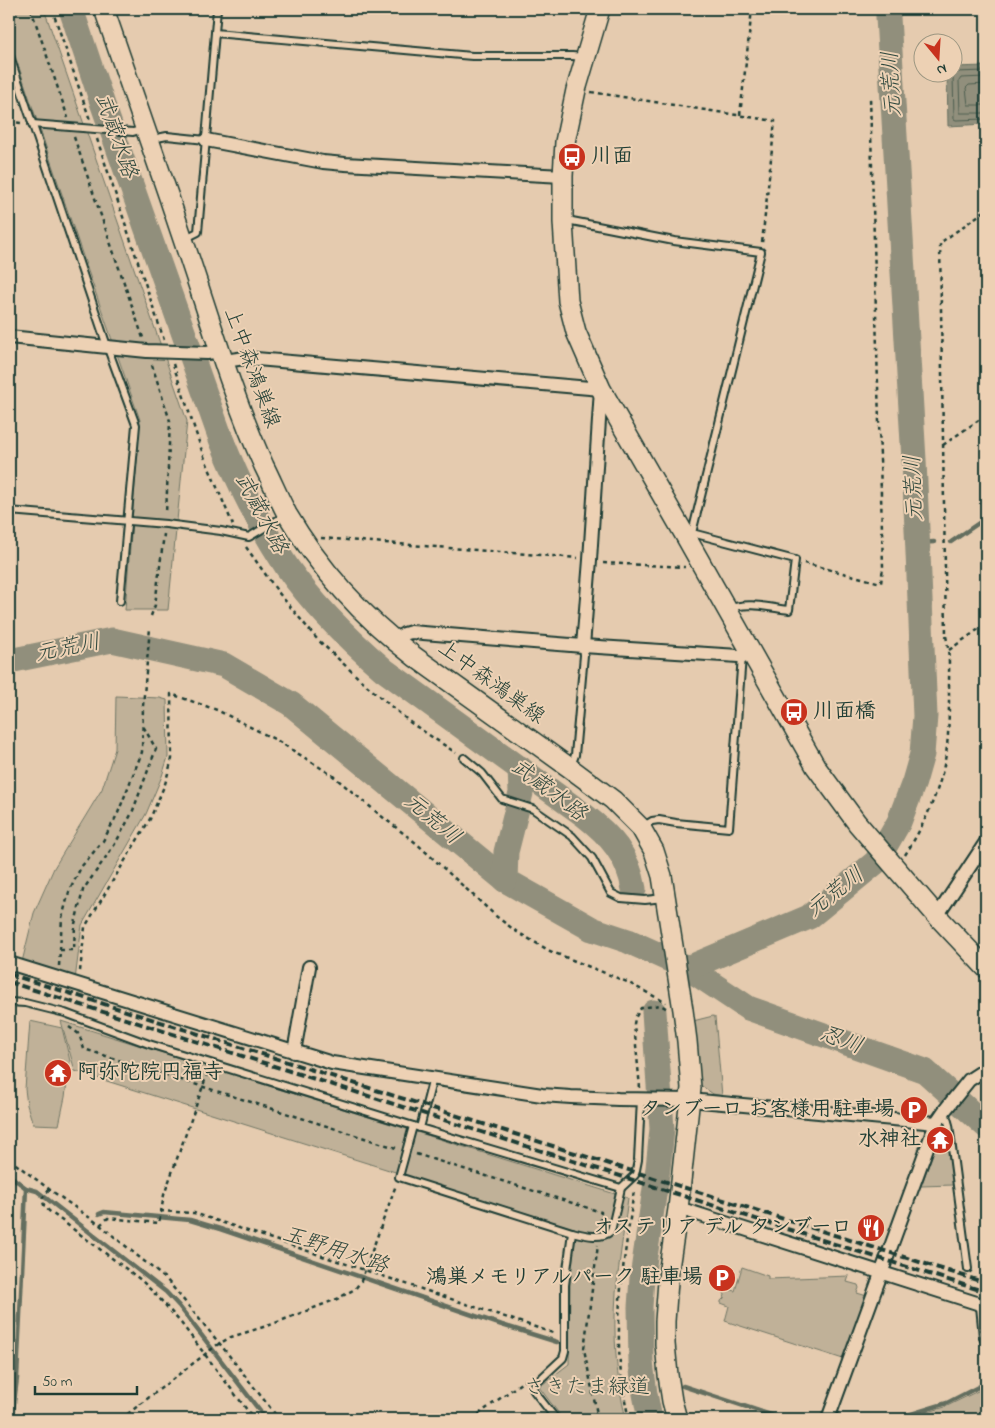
<svg xmlns="http://www.w3.org/2000/svg" width="995" height="1428" font-family="'Indie Flower','Klee One',sans-serif">
  <style>
    .green { fill: #c0b198; stroke: #707766 }
    .water { fill: #918f7b; stroke: #636e5f }
    .lines { fill: none; stroke-linecap: round; stroke-linejoin: round }
    .shore { stroke: #4d5e50; stroke-width: 1 }
    .stream { stroke: #636e5f; stroke-width: 4.5 }
    .river { stroke: #918f7b; stroke-width: 25 }
    .lane-casing { stroke: #1f3d34; stroke-width: 10 }
    .street-casing { stroke: #1f3d34; stroke-width: 16 }
    .secondary-casing { stroke: #1f3d34; stroke-width: 22 }
    .path { stroke: #1f3d34; stroke-width: 2.5; stroke-dasharray: 4 4; stroke-linecap: butt }
    .lane { stroke: #edd1b4; stroke-width: 6 }
    .street { stroke: #edd1b4; stroke-width: 12 }
    .secondary { stroke: #edd1b4; stroke-width: 19 }
    .rail { stroke: #1f3d34; stroke-width: 4; stroke-dasharray: 8 4; stroke-linecap: butt }
    .labels { text-anchor: middle; dominant-baseline: central; stroke-width: 4; stroke-linejoin: round; paint-order: stroke }
    .poi-label { font-size: 21px; font-weight: bold; fill: #1f3d34; stroke: #edd1b4; text-anchor: end }
    .street-label { font-size: 21px; fill: #1f3d34; stroke: #edd1b4 }
    .park-label { font-size: 21px; fill: #2f493e; stroke: #edd1b4 }
    .water-label { font-size: 22px; font-style: italic; fill: #30493f; stroke: #edd1b4 }
  </style>
  <rect width="100%" height="100%" fill="#e5cbaf"/>
  <filter id="ink" filterUnits="userSpaceOnUse"><feTurbulence type="fractalNoise" baseFrequency=".02" numOctaves="2"/><feDisplacementMap in="SourceGraphic" scale="10" xChannelSelector="R" yChannelSelector="G"/><feConvolveMatrix kernelMatrix="1 2 1 2 8 2 1 2 1" color-interpolation-filters="sRGB"/></filter>
  <g filter="url(#ink)">
    <g class="green">
      <polygon points="9,9 44,9 187,421 168,610 125,610 140,420 87,268 9,38"/>
      <polygon points="116,696 160,698 167,700 168,757 162,776 146,814 82,925 75,980 22,962 34,913 54,868 102,789 115,749"/>
      <polygon points="713,1016 715,1017 722,1096 713,1094 699,1084 693,1021"/>
      <polygon points="30,1021 62,1028 70,1061 65,1097 59,1125 33,1124 27,1105 25,1089"/>
      <path d="M61,1021L628,1198C624,1230 619,1261 616,1293C613,1335 616,1379 626,1419H563L539,1387L569,1364L570,1283L576,1233L573,1228L75,1071Z"/>
      <polygon points="947,1141 953,1185 921,1186 937,1142"/>
      <polygon points="742,1267 768,1276 768,1279 849,1276 847,1282 858,1285 859,1288 857,1293 867,1296 843,1359 725,1321 729,1306 721,1303 721,1301 724,1298 725,1295 723,1291 727,1289 735,1291"/>
      <polygon points="986,1387 986,1419 904,1419 945,1407"/>
    </g>
    <polygon class="water" points="986,66 986,124 948,126 947,73 952,72 953,67"/>
    <g class="lines">
      <g class="shore">
        <polyline points="986,71 955,72 953,75 954,119 956,120 986,119"/>
        <polyline points="986,77 961,78 959,81 960,113 986,113"/>
        <polyline points="986,84 969,85 966,88 968,105 986,105"/>
      </g>
      <g class="stream">
        <polyline points="951,542 986,518"/>
        <polyline points="918,543 934,542"/>
        <polyline points="9,1175 26,1188 37,1191 166,1292 179,1306 266,1419"/>
        <polyline points="99,1214 104,1212 190,1220 220,1229 502,1325 557,1342"/>
        <polyline points="683,1386 783,1419"/>
        <polyline points="12,1419 17,1378 26,1188"/>
        <polyline points="895,1419 947,1403 982,1385"/>
      </g>
      <g class="river">
        <path d="M71,9L103,105L221,439C239,484 260,527 287,567C314,606 348,639 384,670L584,815C611,836 628,855 634,889"/>
        <polyline points="9,661 112,640 224,665 291,704 505,880 592,929 628,941 688,968 748,1008 925,1071 986,1126"/>
        <polyline points="505,880 506,852 521,793 520,768"/>
        <polyline points="688,968 809,917 876,862 899,822 914,782 922,754 925,716 914,460 888,17 889,9"/>
        <polyline points="650,1419 645,1394 641,1362 640,1307 642,1278 658,1168 662,1129 654,1012"/>
      </g>
      <defs>
        <g id="lane">
          <polyline points="215,33 472,56 572,56 584,57"/>
          <polyline points="9,54 107,346 136,425 120,601"/>
          <polyline points="32,124 133,132 143,129"/>
          <polyline points="152,139 167,136 206,140"/>
          <polyline points="566,222 572,221 674,241 761,252 692,533"/>
          <polyline points="184,239 198,232 217,9"/>
          <polyline points="9,511 166,524 221,531 249,537 286,515"/>
          <path d="M689,535L692,533L795,560L789,610C771,608 746,601 730,609"/>
          <polyline points="464,758 482,773 502,799 533,809 572,836 592,858 611,893 621,898 645,900 664,898"/>
          <polyline points="571,766 575,755 584,655 583,646"/>
          <polyline points="642,827 652,821 659,820 676,823 729,828 742,656"/>
          <polyline points="9,1002 25,1003 65,1013 149,1044 420,1128 621,1188"/>
          <polyline points="945,1111 949,1125 968,1269"/>
          <path d="M413,1126L399,1177L572,1232C584,1235 601,1240 611,1231L621,1188L635,1175L638,1160L641,1099"/>
          <polyline points="420,1128 433,1078"/>
          <polyline points="556,1419 534,1391 533,1386 563,1358 565,1351 565,1285 572,1232"/>
        </g>
        <g id="street">
          <polyline points="206,140 323,162 345,164 563,176"/>
          <polyline points="9,337 147,351 207,353 220,351"/>
          <polyline points="224,361 245,358 601,389 590,560 583,646"/>
          <polyline points="394,640 404,634 411,632 583,646 754,657"/>
          <polyline points="937,916 986,842"/>
          <polyline points="9,963 332,1063 542,1095 571,1097 618,1099 690,1100 936,1123"/>
          <polyline points="294,1052 309,967"/>
          <polyline points="678,1209 688,1211 986,1306"/>
          <polyline points="983,1306 986,1337"/>
          <polyline points="828,1419 936,1123 945,1110 969,1080 986,1069"/>
        </g>
        <g id="secondary">
          <path d="M104,9C133,92 162,176 190,260C213,329 234,400 264,466C272,482 279,499 287,514C320,570 364,618 415,657L570,768L613,800L641,828L654,851L662,876L683,1010L687,1041L691,1088L678,1209L669,1268L665,1321V1344L668,1375L672,1401L677,1419"/>
          <polyline points="600,9 576,90 565,142 563,176 563,222 568,301 576,332 601,389 686,537 816,767 857,823 937,916 986,968"/>
        </g>
      </defs>
      <use href="#lane" class="lane-casing"/>
      <use href="#street" class="street-casing"/>
      <use href="#secondary" class="secondary-casing"/>
      <g class="path">
        <polyline points="31,9 68,118"/>
        <polyline points="52,9 90,120"/>
        <polyline points="591,92 775,121 762,243"/>
        <polyline points="740,115 752,9"/>
        <polyline points="9,122 22,123"/>
        <polyline points="74,137 143,338"/>
        <polyline points="97,139 164,340"/>
        <polyline points="173,364 203,454 233,525"/>
        <polyline points="152,365 170,421 166,514"/>
        <polyline points="943,445 986,415"/>
        <polyline points="321,538 578,558"/>
        <polyline points="246,547 278,592 317,639 365,684 411,723 456,753"/>
        <polyline points="603,563 685,567"/>
        <polyline points="804,563 881,583 883,567 870,96"/>
        <polyline points="151,616 155,605 164,534"/>
        <polyline points="949,650 986,624"/>
        <path d="M905,855C923,827 939,793 945,760C949,737 949,713 949,690C949,672 950,654 946,636L940,243L986,210"/>
        <polyline points="60,950 74,950 75,924 83,890 115,844 132,813 156,749 143,726"/>
        <polyline points="59,966 62,918 69,892 81,867 103,841 118,813 142,752 143,706 150,628"/>
        <polyline points="80,971 85,927 150,819 165,784 172,759 171,694 217,710 278,741 332,775 380,815 416,843 497,917 517,932 550,951 627,982 665,1002 666,1003"/>
        <polyline points="69,1027 79,1034 84,1049 396,1148"/>
        <polyline points="640,1088 634,1024 635,1018 641,1008 660,1005 668,1009"/>
        <polyline points="416,1154 601,1212 600,1228"/>
        <polyline points="9,1159 49,1189 100,1225 167,1280 220,1344 279,1419"/>
        <polyline points="49,1189 42,1199 44,1205 49,1211 141,1280 159,1298 181,1323 254,1419"/>
        <polyline points="160,1211 194,1213 556,1334"/>
        <polyline points="100,1225 108,1218 159,1223 164,1195 208,1072"/>
        <polyline points="121,1419 217,1345 231,1337 270,1325 337,1299 355,1289 361,1281 396,1185"/>
        <polyline points="472,1419 525,1380"/>
        <polyline points="598,1419 584,1349 598,1245"/>
        <path d="M629,1419C622,1389 618,1359 619,1328C619,1282 628,1236 634,1190"/>
      </g>
      <use href="#lane" class="lane"/>
      <use href="#street" class="street"/>
      <use href="#secondary" class="secondary"/>
      <g class="rail">
        <polyline points="9,974 986,1283"/>
        <polyline points="9,982 986,1292"/>
      </g>
    </g>
  </g>
  <defs>
    <symbol id="bus-disc" viewBox="-11 -11 22 22"><circle r="9.5" fill="#c8321e" stroke="#edd1b4"/><path d="M-5-6H5V4H4V6H2V4H-2V6H-4V4H-5ZM-3.5-4V0h7V-4ZM-3.5 1.2v1.5H-2V1.2ZM2 1.2v1.5H3.5V1.2Z" fill="#fff"/></symbol>
    <symbol id="temple-disc" viewBox="-11 -11 22 22"><circle r="9.5" fill="#c8321e" stroke="#edd1b4"/><path d="M0-6L5-2H3V0L6.5 2.5H4V6H1.5V3h-3V6H-4V2.5H-6.5L-3 0V-2H-5Z" fill="#fff"/></symbol>
    <symbol id="parking-disc" viewBox="-11 -11 22 22"><circle r="9.5" fill="#c8321e" stroke="#edd1b4"/><path d="M-3.5-5.5H1a3.5 3.5 0 0 1 0 7H-1V5.5H-3.5ZM-1-3.4V-.6H.8a1.4 1.4 0 0 0 0-2.8Z" fill="#fff"/></symbol>
    <symbol id="restaurant-disc" viewBox="-11 -11 22 22"><circle r="9.5" fill="#c8321e" stroke="#edd1b4"/><path d="M-5-6h1v4h1v-4h1v4h1v-4h1v5L-1.5 .5V6h-2V.5L-5-1ZM5-6V6H3V1.5H1.5Q1.5-4 5-6Z" fill="#fff"/></symbol>
  </defs>
  <g fill-rule="evenodd">
    <use href="#bus-disc" x="556" y="141" width="32" height="32"/>
    <use href="#bus-disc" x="778" y="696" width="32" height="32"/>
    <use href="#temple-disc" x="42" y="1057" width="32" height="32"/>
    <use href="#parking-disc" x="898" y="1094" width="32" height="32"/>
    <use href="#temple-disc" x="924" y="1124" width="32" height="32"/>
    <use href="#restaurant-disc" x="855" y="1212" width="32" height="32"/>
    <use href="#parking-disc" x="706" y="1262" width="32" height="32"/>
  </g>
  <g class="labels">
    <g class="poi-label">
      <text x="591" y="157" text-anchor="start">川面</text>
      <text x="813" y="712" text-anchor="start">川面橋</text>
      <text x="77" y="1073" text-anchor="start">阿弥陀院円福寺</text>
      <text x="895" y="1110">タンブーロ お客様用駐車場</text>
      <text x="921" y="1140">水神社</text>
      <text x="852" y="1228">オステリア デル タンブーロ</text>
      <text x="703" y="1278">鴻巣メモリアルパーク 駐車場</text>
    </g>
    <g class="street-label">
      <text transform="translate(251 368) rotate(70)">上中森鴻巣線</text>
      <text transform="translate(491 683) rotate(36)">上中森鴻巣線</text>
    </g>
    <g class="park-label">
      <text x="587" y="1388">さきたま緑道</text>
    </g>
    <g class="water-label">
      <text transform="translate(893 84) rotate(-93)">元荒川</text>
      <text transform="translate(115 136) rotate(71)">武蔵水路</text>
      <text transform="translate(915 488) rotate(-92)">元荒川</text>
      <text transform="translate(260 514) rotate(62)">武蔵水路</text>
      <text transform="translate(68 649) rotate(-11)">元荒川</text>
      <text transform="translate(548 791) rotate(37)">武蔵水路</text>
      <text transform="translate(432 820) rotate(40)">元荒川</text>
      <text transform="translate(836 893) rotate(-38)">元荒川</text>
      <text transform="translate(841 1041) rotate(20)">忍川</text>
      <text transform="translate(335 1251) rotate(18)">玉野用水路</text>
    </g>
  </g>
  <rect width="995" height="1428" fill="none" stroke="#edd1b4" stroke-width="30"/>
  <rect x="15" y="15" width="965" height="1398" fill="none" stroke="#1f3d34" stroke-width="2" filter="url(#ink)"/>
  <g transform="translate(938 58) rotate(162)"><circle r="24" fill="#edd1b4" stroke="#9b9681"/>
  <path d="M0-4L9 19L0 12L-9 19Z" fill="#c8321e"/>
  <text y="-8" font-size="14" font-weight="bold" text-anchor="middle" fill="#1f3d34">N</text>
  </g>
  <path d="M35 1386v8h102v-8" fill="none" stroke="#1f3d34" stroke-width="2.5"/>
  <text x="42" y="1386" font-size="15" fill="#1f3d34" stroke="#edd1b4" stroke-width="4" paint-order="stroke">50 m</text>
</svg>
